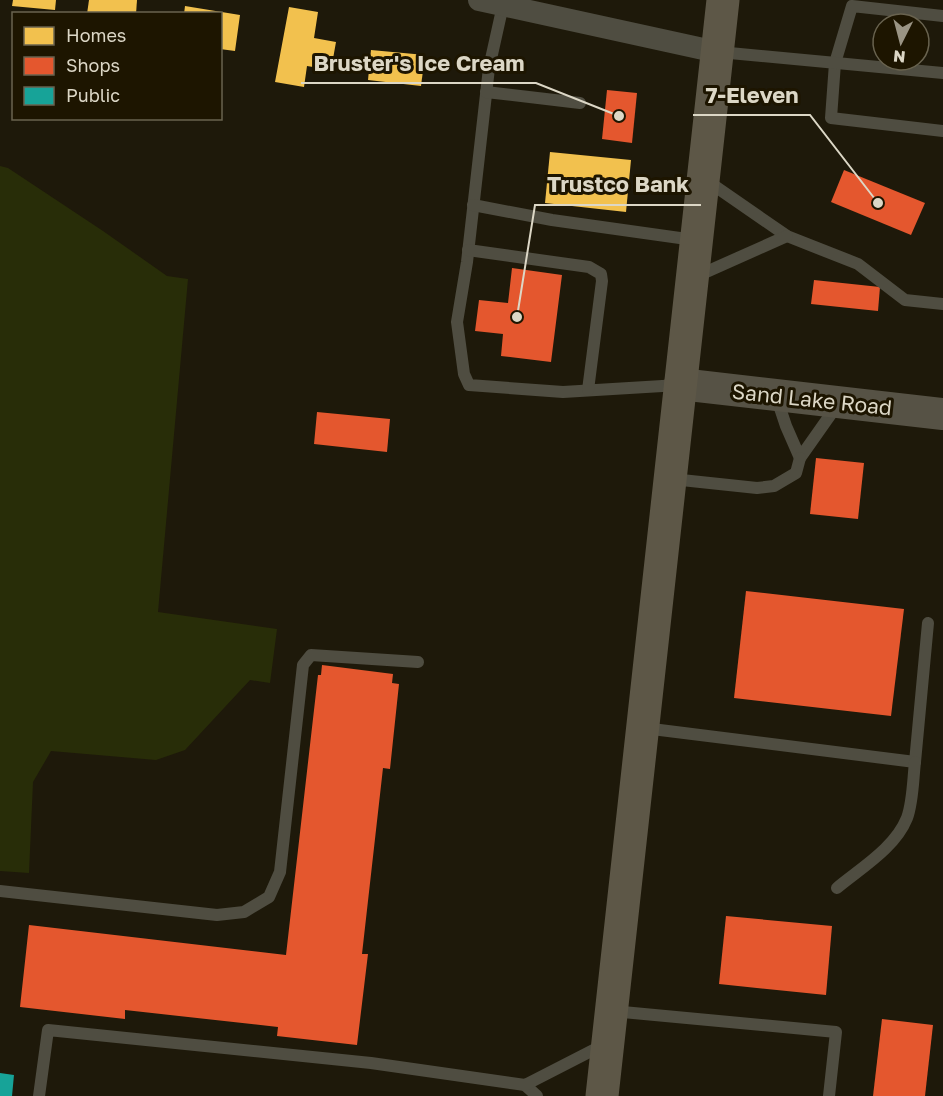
<svg xmlns="http://www.w3.org/2000/svg" width="943" height="1096" font-family="'Golos Text',sans-serif">
  <style>
    .green { fill: #282d08 }
    .homes { fill: #f2c14e }
    .shops { fill: #e4572e }
    .public { fill: #17a398 }
    .lines { fill: none; stroke-linecap: round; stroke-linejoin: round }
    .lane { stroke: #4f4d41; stroke-width: 12 }
    .street { stroke: #4f4d41; stroke-width: 22 }
    .secondary { stroke: #565245; stroke-width: 32 }
    .primary { stroke: #5d5747; stroke-width: 33 }
    .labels { text-anchor: middle; dominant-baseline: central; stroke-width: 6; stroke-linejoin: round; paint-order: stroke }
    .street-label { font-size: 21px; fill: #dcd7c6; stroke: #1d1500 }
    .leader { fill: none; stroke: #dcd7c6; stroke-width: 2 }
    .callout-dot { fill: #dcd7c6; stroke: #1d1500; stroke-width: 2 }
    .callout-label { font-size: 22px; text-anchor: middle; font-weight: bold; fill: #dcd7c6; stroke: #1d1500; stroke-width: 6; stroke-linejoin: round; paint-order: stroke }
  </style>
  <rect width="100%" height="100%" fill="#1e190a"/>
  <polygon class="green" points="0,166 8,168 103,231 167,276 188,279 158,612 277,629 270,683 250,680 185,750 156,760 51,751 33,782 29,873 0,871"/>
  <g class="homes">
    <polygon points="13,0 56,0 55,10 12,6"/>
    <polygon points="89,0 137,0 136,14 87,14"/>
    <polygon points="185,6 240,15 235,51 220,49 220,14 184,14"/>
    <polygon points="289,7 318,12 314,38 336,42 331,70 307,66 304,87 275,82"/>
    <polygon points="371,50 425,55 421,86 368,80"/>
    <polygon points="550,152 631,160 626,212 545,203"/>
  </g>
  <g class="shops">
    <polygon points="607,90 637,93 632,143 602,139"/>
    <polygon points="844,170 925,203 911,235 831,202"/>
    <polygon points="512,268 562,275 551,362 501,356 503,334 475,331 479,300 508,303"/>
    <polygon points="814,280 880,287 878,311 811,304"/>
    <polygon points="317,412 390,419 387,452 314,444"/>
    <polygon points="816,458 864,463 858,519 810,514"/>
    <polygon points="746,591 904,609 891,716 734,698"/>
    <polygon points="322,665 393,674 392,683 399,684 390,769 383,768 362,954 368,954 357,1045 277,1036 278,1027 125,1010 125,1019 20,1007 29,925 286,955 318,675 321,675"/>
    <polygon points="726,916 832,926 826,995 719,984"/>
    <polygon points="882,1019 933,1025 925,1096 873,1096"/>
  </g>
  <polygon class="public" points="0,1073 14,1075 12,1096 0,1096"/>
  <g class="lines">
    <g class="lane">
      <polyline points="503,5 489,68 467,262 457,322 464,374 469,385 563,392 679,385"/>
      <polyline points="943,16 852,6 835,63 831,118 943,131"/>
      <polyline points="719,52 943,73"/>
      <polyline points="486,92 580,103"/>
      <polyline points="706,180 787,236 858,264 905,300 943,304"/>
      <polyline points="473,205 552,220 694,240"/>
      <polyline points="468,250 589,267 601,274 602,281 588,390"/>
      <polyline points="695,277 787,236"/>
      <polyline points="776,396 786,426 800,458 838,404"/>
      <polyline points="672,479 757,488 774,486 796,473 800,458"/>
      <polyline points="644,728 915,762 928,623"/>
      <path d="M837,888C861,868 895,848 907,818C913,802 913,779 915,762"/>
      <polyline points="0,891 217,915 244,912 269,897 280,872 303,665 311,655 418,662"/>
      <polyline points="612,1011 836,1032 829,1096"/>
      <polyline points="525,1085 537,1096"/>
      <polyline points="39,1096 48,1030 371,1063 525,1085 603,1045"/>
    </g>
    <polyline class="street" points="479,0 717,52"/>
    <polyline class="secondary" points="680,384 943,414"/>
    <polyline class="primary" points="602,1096 723,0"/>
  </g>
  <g class="labels">
    <g class="street-label">
      <text transform="translate(812 399) rotate(6)">Sand Lake Road</text>
    </g>
  </g>
  <path class="leader" d="M619 116L536 83H301M878 203L810 115H693M517 317L535 205H701"/>
  <g class="callout-dot">
    <circle cx="619" cy="116" r="6"/>
    <circle cx="878" cy="203" r="6"/>
    <circle cx="517" cy="317" r="6"/>
  </g>
  <g class="callout-label">
    <text x="419" y="71">Bruster's Ice Cream</text>
    <text x="752" y="103">7-Eleven</text>
    <text x="618" y="192">Trustco Bank</text>
  </g>
  <rect x="12" y="12" width="210" height="108" fill="#1d1500" stroke="#69634f" stroke-width="1.5"/>
  <rect x="24" y="27" width="30" height="18" fill="#f2c14e" stroke="#69634f" stroke-width="1.5"/>
  <text x="66" y="42" font-size="18" fill="#dcd7c6">Homes</text>
  <rect x="24" y="57" width="30" height="18" fill="#e4572e" stroke="#69634f" stroke-width="1.5"/>
  <text x="66" y="72" font-size="18" fill="#dcd7c6">Shops</text>
  <rect x="24" y="87" width="30" height="18" fill="#17a398" stroke="#69634f" stroke-width="1.5"/>
  <text x="66" y="102" font-size="18" fill="#dcd7c6">Public</text>
  <g transform="translate(901 42) rotate(186)"><circle r="28" fill="#1d1500" stroke="#69634f" stroke-width="1.5"/>
  <path d="M0-4.5L10 22L0 15L-10 22Z" fill="#9a9484"/>
  <text y="-9" font-size="16" font-weight="bold" text-anchor="middle" fill="#dcd7c6">N</text>
  </g>
</svg>
